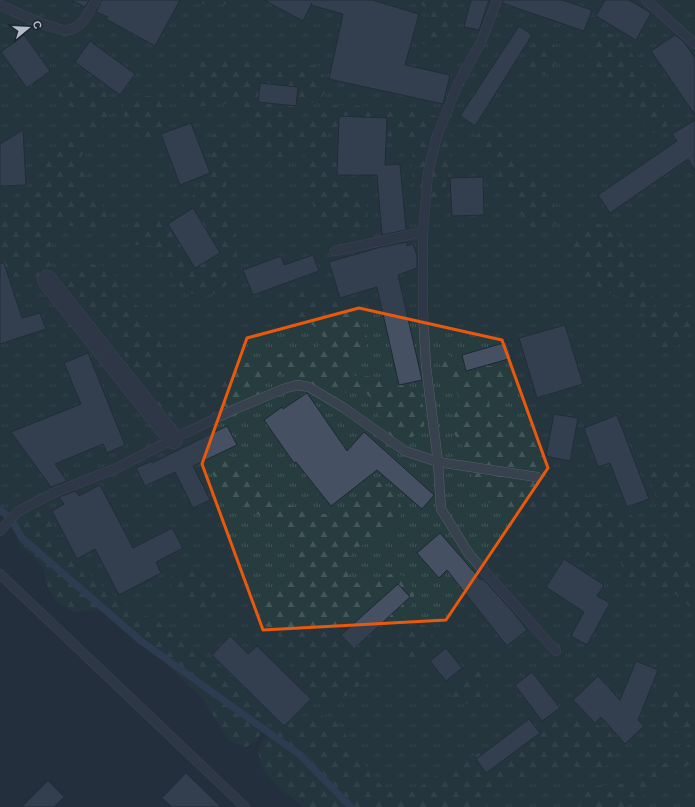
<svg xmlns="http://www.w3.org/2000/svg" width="695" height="807" font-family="Arial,sans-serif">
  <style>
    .grass { fill: url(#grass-tufts) }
    .forest { fill: url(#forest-firs) }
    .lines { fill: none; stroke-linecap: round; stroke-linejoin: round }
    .stream { stroke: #394c67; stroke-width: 7 }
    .building { fill: #455162; stroke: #1f2835 }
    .service-casing { stroke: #565f6c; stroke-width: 10 }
    .minor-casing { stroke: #565f6c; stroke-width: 20 }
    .service { stroke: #38414e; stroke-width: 9 }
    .minor { stroke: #38414e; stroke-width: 19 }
    .marked { fill: none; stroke: #e8590c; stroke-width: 3; stroke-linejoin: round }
  </style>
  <defs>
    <pattern id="grass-tufts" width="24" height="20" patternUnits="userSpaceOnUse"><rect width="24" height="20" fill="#263c3f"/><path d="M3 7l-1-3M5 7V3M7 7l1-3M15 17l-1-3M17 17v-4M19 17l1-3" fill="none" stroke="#435659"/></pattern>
    <pattern id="forest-firs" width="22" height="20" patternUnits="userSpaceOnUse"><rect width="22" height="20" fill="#263c3f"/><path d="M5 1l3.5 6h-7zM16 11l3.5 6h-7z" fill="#435659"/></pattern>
  </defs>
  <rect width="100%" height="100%" fill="#242f3e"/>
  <polygon class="grass" points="0,0 695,0 695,807 351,807 300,755 141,641 22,538 11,519 0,510"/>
  <g class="forest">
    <path d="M193,0H241C227,5 206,8 193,0Z"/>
    <path d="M415,0H447C454,16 449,28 442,43L433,47L423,44L421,32L430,18L425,7Z"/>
    <path d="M695,8V50C683,35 689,24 695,8Z"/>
    <polygon points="608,33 618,37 644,69 660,95 669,118 666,128 659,133 650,133 635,108 603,76 591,62 589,48 597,35"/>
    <path d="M548,39L555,46L557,57L554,67L545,74L531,75L521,67C526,50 529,43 548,39Z"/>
    <path d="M232,57C250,62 261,63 278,64C283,64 289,66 294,66C305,66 309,63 321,67L328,90C325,93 322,97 319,99C311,105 295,110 291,117L294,124L304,125L317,118L334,105L366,106L428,114L438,117L449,128C449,151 451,177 442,199C437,199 430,201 426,200C410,195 412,162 413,149L399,137L329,132L325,138C330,157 346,185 364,196L368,210L366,225L353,231H340L324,228L316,222L304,152L299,150L291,155L290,165L283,171L273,168L254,139L246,119L238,108L226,104L194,107L184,94L180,77L188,61L212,58Z"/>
    <path d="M83,79C92,80 98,85 104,91C114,102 111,117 102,127C98,131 91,135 88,139C86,144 81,155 81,160C81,178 101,200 109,216L107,225L98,231L89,234L72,226L63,225L54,232L51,244L52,259L46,273L34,279L18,277L0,266V214C8,195 19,197 37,193L42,187L46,164L65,142L84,130L87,121C86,118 85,114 83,112C78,106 66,107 59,102V92L68,82Z"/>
    <path d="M142,95L153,97L165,106C164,121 162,136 154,150L149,152L143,149L140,138L132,126L125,119L123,110L124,102L133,96Z"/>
    <path d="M493,125C503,132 508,147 516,157C528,173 582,217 543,233L535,230L523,216L496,171L477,150L475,138L484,127Z"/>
    <path d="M216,133L227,136L231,152L224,198L235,230L237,260L231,281L218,293L202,296L186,292L173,280L161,249L150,245H136C126,237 129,233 133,222L147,217L162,220L170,217L186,206L190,201L212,162L209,137Z"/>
    <path d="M596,223C601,225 606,226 610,229C633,244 646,279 655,304L649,309H642L630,301L600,289L584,276L573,253L569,240L579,226Z"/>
    <path d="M84,263L102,266L113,273L122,285L125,295L145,313L155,329L171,367L180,380L190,388L202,387L221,374L239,365L294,350L318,347L324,339L320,330L309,323L297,320L288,310L286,300L291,291C301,288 306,289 315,295L328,293L351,307L361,321L368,340L365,354L354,360L349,367L355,376C380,376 421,383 425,413C427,430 419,433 406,441L391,436L383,428L375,402L364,391L351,390L338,396H327L303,379L289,371L282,373L266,383L255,402L238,414L225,420L209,426H196L174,418L155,409L139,386L120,347L112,335L102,329C87,333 89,345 70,341L61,329L66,281L73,266Z"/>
    <polygon points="695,302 695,325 692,327 686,339 677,346 664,348 653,348 644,343 639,331 645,319 658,309 671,308 681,309"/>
    <path d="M443,352L450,356L457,364L503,367L510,370L513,381L507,394L497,401L489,402L490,407L502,416L521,421L535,436L550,471L558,480L584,493L600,504L615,507L638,519L649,529L661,534L695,553V613C686,603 677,593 664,589C654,587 643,588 634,582C631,580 626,574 624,571C620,563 620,552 610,549C596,545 585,566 570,554C566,551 563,545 560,542L563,531L568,526L565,516L552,509L532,507L501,508L485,501L474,485L469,467L467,453L451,429V422L457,410L460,400L454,387L444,376L438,360V353Z"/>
    <path d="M230,456L244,461L280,500L300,510L317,514H329L345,509L358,496L362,485L369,479C384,483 398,491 401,507C402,512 400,518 400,523L377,539L356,548L348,559V575L359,584L371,583L385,575L398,573L409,579L415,593L409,611L394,625L382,640L380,655L372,673L351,694L332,701L321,702L297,673L291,657L280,637L267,627L264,606L288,580L296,560L292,543L273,522L238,504L219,489L211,470L219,461Z"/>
    <path d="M695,462V521L685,522L670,520C658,505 651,489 650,470L656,467C670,477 680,464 695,462Z"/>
    <polygon points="40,510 49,516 61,540 91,576 110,593 133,609 161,623 186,640 248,697 265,711 268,716 268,721 256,741 246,747 229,741 203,699 125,624 113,615 99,609 77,612 69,609 58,603 48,588 42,566 32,555 20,546 16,532 23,520"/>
    <path d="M186,568C191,570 196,571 201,573C213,579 217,595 217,607C196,623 179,601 170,583L173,572Z"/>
    <path d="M415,625H424C435,634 439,647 426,658C421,664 412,665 405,666L398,659C397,639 395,636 415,625Z"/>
    <path d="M473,669C488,671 486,680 486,692C475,701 469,706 456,703L450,693C454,678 460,675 473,669Z"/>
    <path d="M695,689V725L686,733H673C669,730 664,727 661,723C653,712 654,699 662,690H687Z"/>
    <path d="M319,714L336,722L353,744L363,762L380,784L395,792L413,791L455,764L556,720L577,718L602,727L611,734L616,743L614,757L608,765L599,769H587L572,766L550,769L501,786L488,795L485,807H303C290,796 275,785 265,772C262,769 261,765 260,761C250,732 298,717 319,714Z"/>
    <path d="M695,738V762L682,768L662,783L625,807H581C583,799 585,793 591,788C597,784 616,785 625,783C646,778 681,754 695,738Z"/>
  </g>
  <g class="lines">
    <polyline class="stream" points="0,510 11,519 22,538 141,641 300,755 351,807"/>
  </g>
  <g class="building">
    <polygon points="71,0 89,0 85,7"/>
    <polygon points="102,0 180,0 155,46 106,19 108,17 96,12"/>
    <polygon points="264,0 372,0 419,14 405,65 450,75 443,104 329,79 343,14 311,5 312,3 303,21"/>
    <polygon points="471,0 489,0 479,30 464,27"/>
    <polygon points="503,0 562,0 592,10 584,31 502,3"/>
    <polygon points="605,0 629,0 651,13 636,40 596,16"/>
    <polygon points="519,26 532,35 475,126 460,116"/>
    <polygon points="24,35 50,71 27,88 1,52"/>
    <polygon points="675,35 684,42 695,58 695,115 651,51"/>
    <polygon points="90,41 135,74 120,95 75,62"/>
    <polygon points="260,83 298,87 296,106 258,102"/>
    <polygon points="339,116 387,118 385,165 400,164 406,230 382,235 377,175 337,175"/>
    <polygon points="695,120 695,171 688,159 610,213 598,195 677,141 672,134"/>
    <polygon points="191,123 210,173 180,185 161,134"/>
    <polygon points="23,130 26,185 0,186 0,144"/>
    <polygon points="483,177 484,215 452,216 450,178"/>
    <polygon points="193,208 220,253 195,268 168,224"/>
    <polygon points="407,242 407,246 413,244 417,256 417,268 398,275 422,380 399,385 377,287 340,298 329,262 381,247"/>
    <polygon points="313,255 319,271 253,295 243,270 281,256 284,265"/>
    <polygon points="0,263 4,263 22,318 40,313 46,329 0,344"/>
    <polygon points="565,325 583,384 537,398 519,338"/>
    <polygon points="507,342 512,358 466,371 462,355"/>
    <polygon points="88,353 125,445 107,453 103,444 55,464 67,481 51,487 11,432 81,404 64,363"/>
    <polygon points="307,393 347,451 364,432 434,495 422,509 377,470 331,506 296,462 294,463 264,420 282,407 283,409"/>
    <polygon points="554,414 578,418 570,461 546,456"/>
    <polygon points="617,415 649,499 627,507 610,463 598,467 584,428"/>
    <polygon points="227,426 237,445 193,466 210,500 193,508 175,472 145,486 136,468 152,461 152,463"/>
    <polygon points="100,485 133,548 172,528 183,548 156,562 161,573 119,595 95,549 77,559 52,511 64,504 59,497 75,491 79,496"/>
    <polygon points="440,533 481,580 483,579 513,612 527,630 507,646 447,570 439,578 417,553"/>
    <polygon points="564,559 604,585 597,596 610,603 587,645 571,636 584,612 546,587"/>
    <polygon points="398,584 410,597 354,649 341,635"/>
    <polygon points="230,636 248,654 257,646 311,699 284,726 212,655"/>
    <polygon points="446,648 462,668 446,681 430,661"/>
    <polygon points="636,661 658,670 638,720 644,726 625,744 601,717 595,723 573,700 598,676 620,700"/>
    <polygon points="532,672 560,708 542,721 515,685"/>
    <polygon points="529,719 540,733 486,773 476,759"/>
    <polygon points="186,773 221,807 172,807 162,798"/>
    <polygon points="48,781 64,797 54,807 22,807"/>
  </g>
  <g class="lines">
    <defs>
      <g id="service">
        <polyline points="497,0 482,40 458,84 437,136 428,173 423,232 423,314 426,366 438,462 441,509 469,554 556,651"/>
        <polyline points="646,0 695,44"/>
        <path d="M0,5C14,11 53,31 67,30C69,30 73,29 76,27C85,22 90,9 96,0"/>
        <polyline points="335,251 423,232"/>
        <polyline points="0,531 17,512 53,493 117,468 173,439 235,409 283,389 297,385 309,387 344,408 405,451 438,462 537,477"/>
        <polyline points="0,574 245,807"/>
      </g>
      <polyline id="minor" points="47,280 173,439"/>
    </defs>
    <use href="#service" class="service-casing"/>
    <use href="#minor" class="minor-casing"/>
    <use href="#service" class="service"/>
    <use href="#minor" class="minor"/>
  </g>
  <path d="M0 0H695V807H0ZM359,308L502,340L548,468L446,620L263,630L202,464L247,338Z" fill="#242f3e" fill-opacity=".55" fill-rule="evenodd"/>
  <path class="marked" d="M359,308L502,340L548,468L446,620L263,630L202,464L247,338Z"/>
  <g transform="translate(28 28) rotate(72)" stroke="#1d2633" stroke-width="3" paint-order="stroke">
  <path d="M0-3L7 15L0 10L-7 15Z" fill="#b4bcc9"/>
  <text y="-6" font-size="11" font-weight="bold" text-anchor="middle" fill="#b4bcc9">С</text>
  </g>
</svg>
